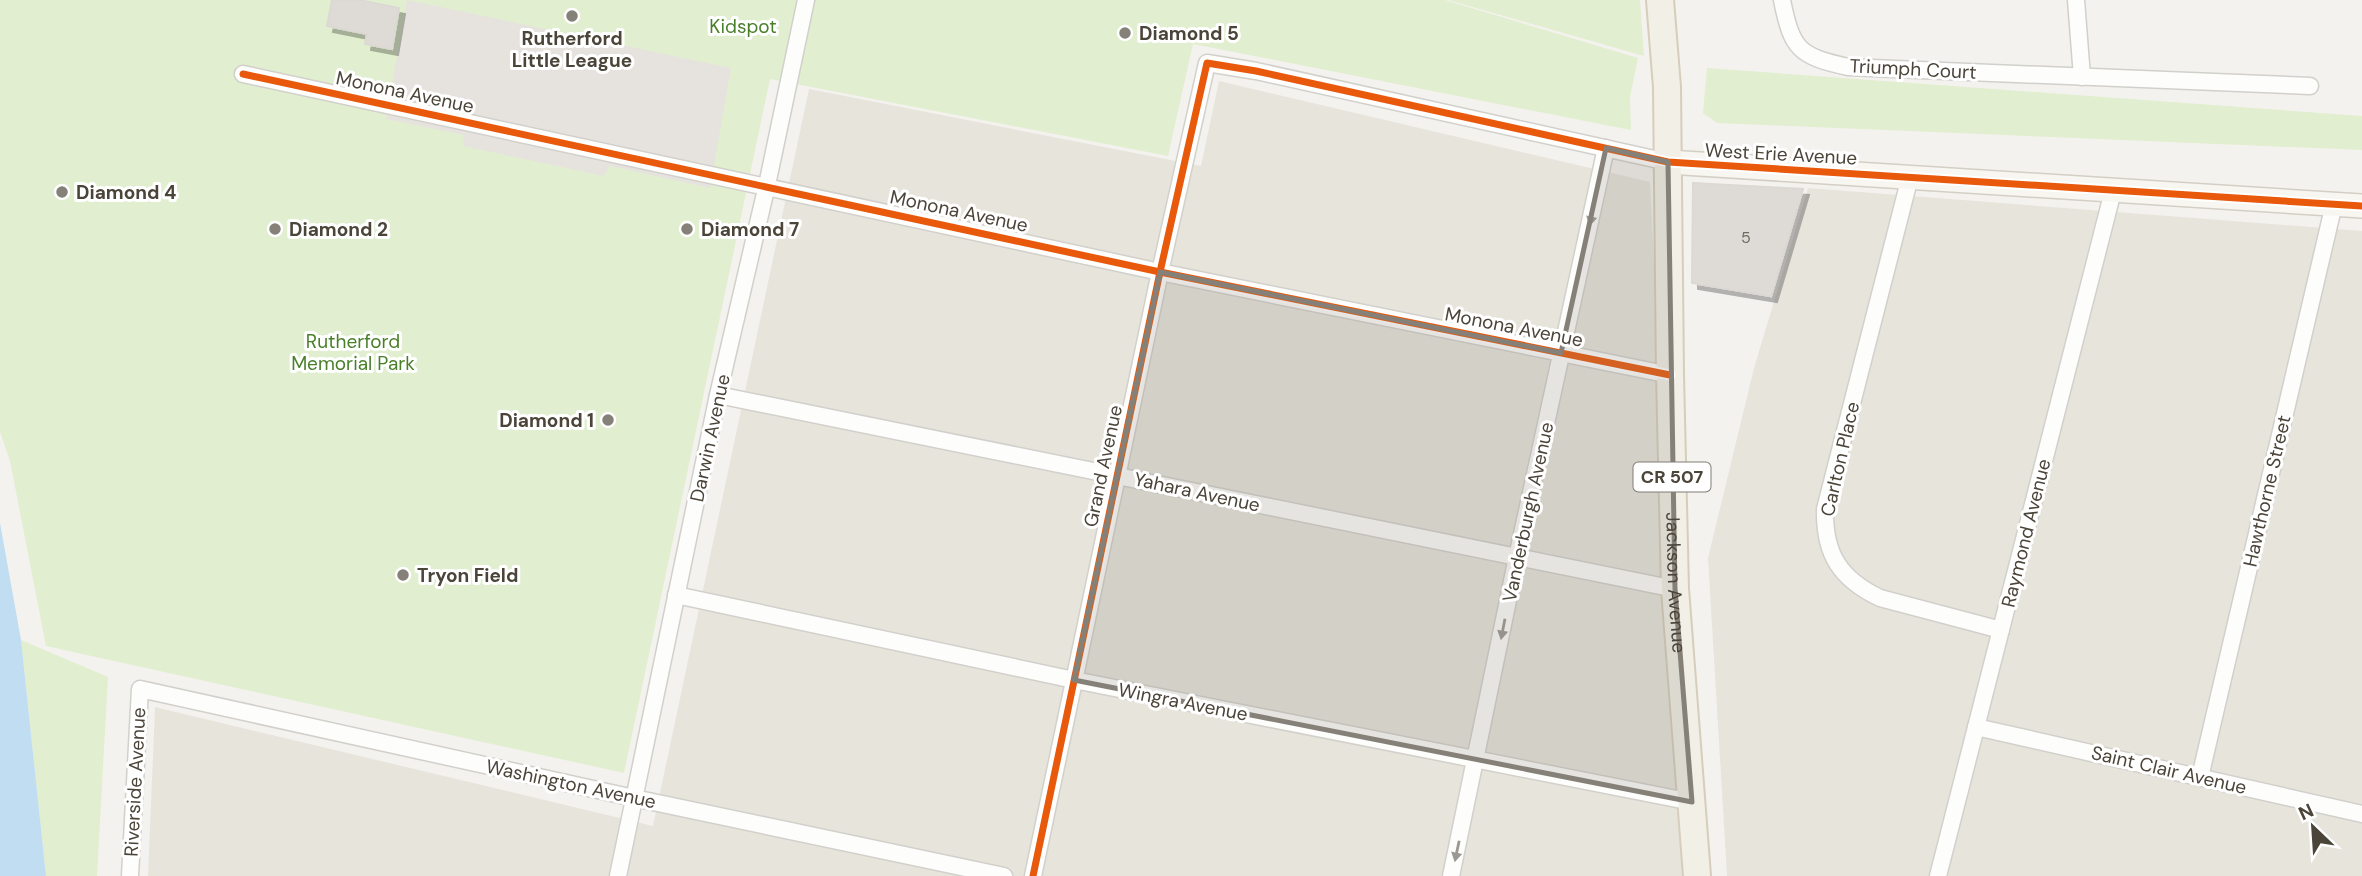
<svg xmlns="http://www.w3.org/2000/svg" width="2362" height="876" font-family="'DM Sans',sans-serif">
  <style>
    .residential { fill: #e7e4dc }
    .green { fill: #e1eecf }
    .parking { fill: #e6e3df }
    .water { fill: #c0ddf1 }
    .building { fill: #dedbd6; stroke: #dcd9d4; stroke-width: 2; filter: url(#shadow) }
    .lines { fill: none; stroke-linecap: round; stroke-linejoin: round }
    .street-casing { stroke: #d2d0cb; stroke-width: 19 }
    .secondary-casing { stroke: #d3cfc5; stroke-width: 26 }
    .primary-casing { stroke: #d6cebb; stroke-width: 30 }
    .street { stroke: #fdfdfc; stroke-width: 16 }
    .secondary { stroke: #f7f6f1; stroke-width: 23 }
    .primary { stroke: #f2efe6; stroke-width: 26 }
    .cycleway-casing { stroke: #fff; stroke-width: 11 }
    .cycleway { stroke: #e8590c; stroke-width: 7 }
    .oneway { fill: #9b9791 }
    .marked { fill: #868178; fill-opacity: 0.2; stroke: #868178; stroke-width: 5; stroke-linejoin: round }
    .poi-dot { fill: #868178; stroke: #fff; stroke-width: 2.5 }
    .labels { text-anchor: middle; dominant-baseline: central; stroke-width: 6; stroke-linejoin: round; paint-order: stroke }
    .number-label { font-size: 16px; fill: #706a61 }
    .shield { fill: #fff; stroke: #817c74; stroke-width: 2 }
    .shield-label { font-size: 18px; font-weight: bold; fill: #4b4439 }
    .park-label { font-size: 19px; fill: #4a7f2a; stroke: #fff }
    .poi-label { font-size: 19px; font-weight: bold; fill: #4b4439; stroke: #fff; text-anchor: start }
    .street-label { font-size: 19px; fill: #4b4439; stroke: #fff }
  </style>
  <defs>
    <filter id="shadow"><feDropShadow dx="6" dy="6" stdDeviation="0" flood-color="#0004"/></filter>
  </defs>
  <rect width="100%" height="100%" fill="#f4f2ee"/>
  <g class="residential">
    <polygon points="1219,81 1650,182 1683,876 148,876 155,707 653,826 809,89 1201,166"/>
    <polygon points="1808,188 2362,231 2362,876 1727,876 1708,558 1754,368"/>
  </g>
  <g class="green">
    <polygon points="0,0 1445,0 1638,58 1630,97 1631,130 1193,44 1168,156 770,79 624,773 46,646 10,461 0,432"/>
    <polygon points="1448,0 1640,0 1644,56"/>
    <polygon points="1707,68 2362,116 2362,150 1717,123 1703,113"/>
    <polygon points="21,640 108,677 97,876 46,876"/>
  </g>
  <polygon class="parking" points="407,0 731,68 710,188 610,166 604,176 463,146 464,135 386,119"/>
  <polygon class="water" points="0,523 21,640 46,876 0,876"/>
  <g class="building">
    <polygon points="332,0 359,0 399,8 392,49 365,44 367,34 327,26"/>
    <polygon points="1693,183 1803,189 1771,296 1692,283"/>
  </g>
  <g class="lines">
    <defs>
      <g id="street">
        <path d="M1782,0C1792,50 1799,56 1848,67L2310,86"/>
        <polyline points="2076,0 2082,77"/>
        <polyline points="243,74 1160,272 1670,375"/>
        <path d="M1910,177L1825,509C1824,554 1840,579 1880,598L2001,630"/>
        <polyline points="718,395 1675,589"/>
        <polyline points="676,595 1074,680 1692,802"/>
        <polyline points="1976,727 2362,814"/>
        <polyline points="2200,777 2334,204"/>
        <polyline points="130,876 140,689 634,798 1004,876"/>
        <polyline points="618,876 718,395 767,185 806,0"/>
        <polyline points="1033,876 1160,272 1207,63 1256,71 1668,162"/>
        <polyline points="1451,876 1517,557 1606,148"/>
        <polyline points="1938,876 2113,191"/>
      </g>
      <polyline id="secondary" points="1668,162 2362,206"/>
      <g id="primary">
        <path id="s1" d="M1660,0L1667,87L1670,375L1675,589L1697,876"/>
      </g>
    </defs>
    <use href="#street" class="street-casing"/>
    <use href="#secondary" class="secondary-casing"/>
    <use href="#primary" class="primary-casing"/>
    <use href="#street" class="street"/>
    <use href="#secondary" class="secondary"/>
    <use href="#primary" class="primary"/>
    <defs>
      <g id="cycleway">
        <polyline points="243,74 1160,272 1670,375"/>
        <polyline points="1033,876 1160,272 1207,63 1256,71 1668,162 2362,206"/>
      </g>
    </defs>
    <use href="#cycleway" class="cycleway-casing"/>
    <use href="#cycleway" class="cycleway"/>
  </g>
  <defs><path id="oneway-solid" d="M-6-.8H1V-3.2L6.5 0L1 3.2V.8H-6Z" transform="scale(1.75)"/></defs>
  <g class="oneway">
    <use href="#oneway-solid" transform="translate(1592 215) rotate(102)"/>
    <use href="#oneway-solid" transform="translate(1503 629) rotate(101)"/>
    <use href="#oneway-solid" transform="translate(1457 851) rotate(102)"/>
  </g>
  <path class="marked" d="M1606,148L1668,162L1675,589L1692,802L1074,680L1160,272L1561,353Z"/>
  <g class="poi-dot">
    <circle cx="572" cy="16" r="7"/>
    <circle cx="1125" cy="33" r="7"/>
    <circle cx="62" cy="192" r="7"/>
    <circle cx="275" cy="229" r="7"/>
    <circle cx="687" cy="229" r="7"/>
    <circle cx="608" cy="420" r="7"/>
    <circle cx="403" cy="575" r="7"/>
  </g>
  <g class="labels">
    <g class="number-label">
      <text x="1746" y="237">5</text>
    </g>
    <rect class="shield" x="1633.5" y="462.5" width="77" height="29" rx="5"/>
    <g class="shield-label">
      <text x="1672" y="477">CR 507</text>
    </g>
    <g class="park-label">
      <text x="743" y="26">Kidspot</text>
      <text x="353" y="341">Rutherford<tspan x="353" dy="22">Memorial Park</tspan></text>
    </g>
    <g class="poi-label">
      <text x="1139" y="33">Diamond 5</text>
      <text x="572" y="38" text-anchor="middle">Rutherford<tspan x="572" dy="22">Little League</tspan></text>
      <text x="76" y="192">Diamond 4</text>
      <text x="289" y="229">Diamond 2</text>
      <text x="701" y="229">Diamond 7</text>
      <text x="594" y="420" text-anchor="end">Diamond 1</text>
      <text x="417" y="575">Tryon Field</text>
    </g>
    <g class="street-label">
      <text transform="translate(1913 69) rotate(3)">Triumph Court</text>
      <text transform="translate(405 92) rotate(12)">Monona Avenue</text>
      <text transform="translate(1781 154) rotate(3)">West Erie Avenue</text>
      <text transform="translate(959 211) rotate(12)">Monona Avenue</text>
      <text transform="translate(1514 327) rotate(11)">Monona Avenue</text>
      <text transform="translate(710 438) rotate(-78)">Darwin Avenue</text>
      <text transform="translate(1840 459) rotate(-77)">Carlton Place</text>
      <text transform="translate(1103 466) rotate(-78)">Grand Avenue</text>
      <text transform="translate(2267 491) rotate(-77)">Hawthorne Street</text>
      <text transform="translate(1197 492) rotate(12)">Yahara Avenue</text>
      <text transform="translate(1528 512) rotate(-78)">Vanderburgh Avenue</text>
      <text transform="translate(2026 533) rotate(-76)">Raymond Avenue</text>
      <text stroke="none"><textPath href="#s1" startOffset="583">Jackson Avenue</textPath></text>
      <text transform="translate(1183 702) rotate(11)">Wingra Avenue</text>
      <text transform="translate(2169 770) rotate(13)">Saint Clair Avenue</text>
      <text transform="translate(135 782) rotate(-87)">Riverside Avenue</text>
      <text transform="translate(571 784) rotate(12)">Washington Avenue</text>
    </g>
  </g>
  <g transform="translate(2313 827) rotate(335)" stroke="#ffffff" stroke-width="5" paint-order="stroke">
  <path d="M0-5L12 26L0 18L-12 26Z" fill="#4b4439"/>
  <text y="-10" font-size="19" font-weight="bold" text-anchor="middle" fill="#4b4439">N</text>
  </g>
</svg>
